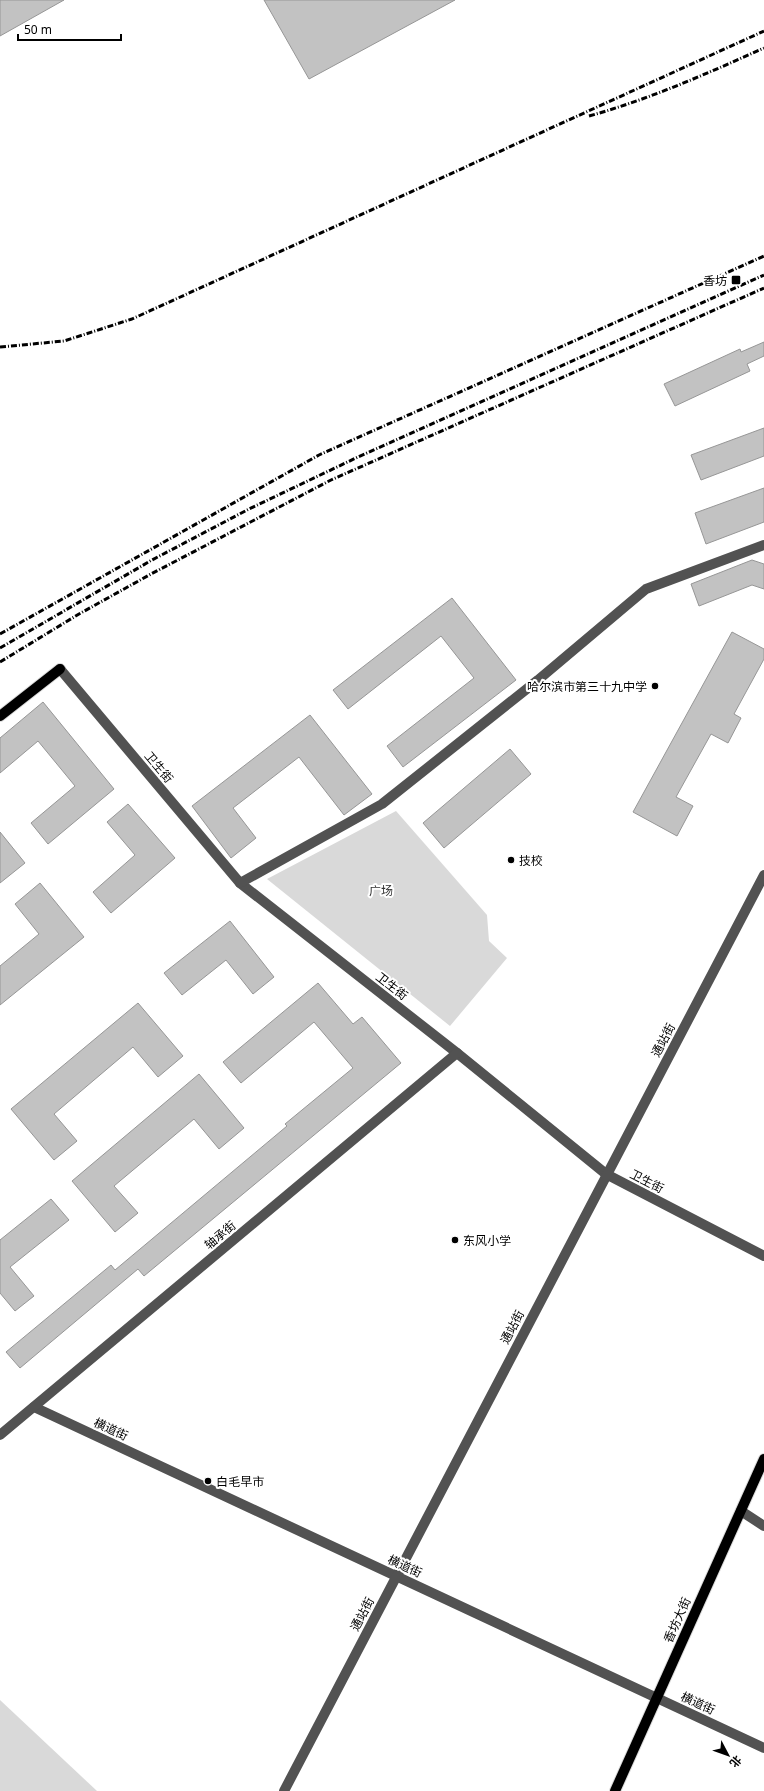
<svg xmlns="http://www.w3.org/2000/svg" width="764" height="1791" font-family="'Noto Sans','Noto Sans SC',sans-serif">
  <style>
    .green { fill: #d9d9d9 }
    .building { fill: #c2c2c2; stroke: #969696 }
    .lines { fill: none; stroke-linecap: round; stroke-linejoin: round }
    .major-casing { stroke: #dbdbdb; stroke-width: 12 }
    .minor { stroke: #525252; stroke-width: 10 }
    .major { stroke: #000; stroke-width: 10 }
    .rail { stroke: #000; stroke-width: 3; stroke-dasharray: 6 2 1 2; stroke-linecap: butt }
    .poi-dot { fill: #000; stroke: #fff; stroke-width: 1.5 }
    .labels { text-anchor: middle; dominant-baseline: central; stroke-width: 4; stroke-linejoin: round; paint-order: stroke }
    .poi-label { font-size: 12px; fill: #000; stroke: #fff; text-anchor: start }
    .street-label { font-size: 12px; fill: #000; stroke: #fff }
    .park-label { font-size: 12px; fill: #303030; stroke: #fff }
  </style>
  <rect width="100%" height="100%" fill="#fff"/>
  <g class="green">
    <polygon points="396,811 487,915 489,941 507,958 450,1026 267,879"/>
    <polygon points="0,1700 97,1791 0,1791"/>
  </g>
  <g class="building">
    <polygon points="0,0 64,0 0,36"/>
    <polygon points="264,0 455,0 309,79"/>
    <polygon points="764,342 764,356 747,364 750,371 675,406 664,384 740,349 741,352"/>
    <polygon points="764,428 764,456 701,480 691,455"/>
    <polygon points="764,488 764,522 706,544 695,513"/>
    <polygon points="752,560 764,564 764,589 752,585 699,606 691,584"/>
    <polygon points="452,598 516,680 403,767 387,746 474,678 441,636 348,709 333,690"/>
    <polygon points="732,632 764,649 764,659 734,714 741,718 728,743 711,734 676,797 693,806 677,836 633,812"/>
    <polygon points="43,702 114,789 48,844 31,823 75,786 38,741 0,773 0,738"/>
    <polygon points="310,715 372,794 344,815 299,757 233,808 256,838 231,858 192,806"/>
    <polygon points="510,749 531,774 444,848 423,823"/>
    <polygon points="128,804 175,858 111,913 93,892 135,855 107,822"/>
    <polygon points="0,832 25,863 0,883"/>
    <polygon points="40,883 84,937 0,1005 0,966 39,934 15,904"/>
    <polygon points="230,921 274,977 253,994 226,960 182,995 164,973"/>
    <polygon points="318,983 353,1024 362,1017 401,1063 144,1276 138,1269 20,1368 6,1352 111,1265 115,1270 287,1126 285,1124 353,1068 314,1022 241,1083 223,1062"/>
    <polygon points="138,1003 183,1056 158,1077 133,1047 54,1114 77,1141 54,1160 11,1109"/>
    <polygon points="199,1074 244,1128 219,1149 194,1119 114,1186 138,1213 115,1232 72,1181"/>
    <polygon points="51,1199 69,1220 10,1267 34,1296 15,1311 0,1293 0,1240"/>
  </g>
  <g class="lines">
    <defs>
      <g id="major">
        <polyline points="0,716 60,669"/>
        <polyline points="615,1791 764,1459"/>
      </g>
    </defs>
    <use href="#major" class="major-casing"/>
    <g class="minor">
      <polyline points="60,669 240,883 457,1053 606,1174 764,1256"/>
      <polyline points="240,883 382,804 538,680 646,589 764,545"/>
      <polyline points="34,1407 764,1748"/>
      <polyline points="0,1435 457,1053"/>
      <polyline points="741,1511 764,1526"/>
      <polyline points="284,1791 764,875"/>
    </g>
    <use href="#major" class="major"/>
    <g class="rail">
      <path d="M589,116C650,99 706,74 764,48"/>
      <polyline points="0,347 64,341 132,319 764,31"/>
      <polyline points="0,634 319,455 764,256"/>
      <polyline points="0,648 152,560 249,509 358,457 764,275"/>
      <polyline points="0,662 79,614 151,574 331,480 764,288"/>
    </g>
  </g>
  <g class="poi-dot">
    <rect x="731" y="275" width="10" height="10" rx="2"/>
    <circle cx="655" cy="686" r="4"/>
    <circle cx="511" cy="860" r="4"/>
    <circle cx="455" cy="1240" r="4"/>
    <circle cx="208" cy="1481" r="4"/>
  </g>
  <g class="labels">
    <g class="poi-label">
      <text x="727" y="280" text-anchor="end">香坊</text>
      <text x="647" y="686" text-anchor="end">哈尔滨市第三十九中学</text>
      <text x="519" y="860">技校</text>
      <text x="463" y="1240">东风小学</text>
      <text x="216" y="1481">白毛早市</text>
    </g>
    <g class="street-label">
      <text transform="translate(159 767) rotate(50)">卫生街</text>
      <text transform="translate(392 986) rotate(38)">卫生街</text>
      <text transform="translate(663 1040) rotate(-62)">通站街</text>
      <text transform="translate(647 1181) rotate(27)">卫生街</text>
      <text transform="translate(220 1235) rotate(-40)">轴承街</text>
      <text transform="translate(512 1327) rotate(-62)">通站街</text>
      <text transform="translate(111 1429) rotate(25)">横道街</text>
      <text transform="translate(405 1566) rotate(25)">横道街</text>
      <text transform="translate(362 1614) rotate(-62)">通站街</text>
      <text transform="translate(677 1620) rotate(-66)">香坊大街</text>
      <text transform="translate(698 1703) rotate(25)">横道街</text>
    </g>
    <g class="park-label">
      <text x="381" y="890">广场</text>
    </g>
  </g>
  <g transform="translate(728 1755) rotate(131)" stroke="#ffffff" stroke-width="3" paint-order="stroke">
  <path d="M0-3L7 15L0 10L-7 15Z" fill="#000000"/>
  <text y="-6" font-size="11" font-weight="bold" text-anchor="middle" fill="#000000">北</text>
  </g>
  <path d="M18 34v6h103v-6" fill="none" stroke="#000000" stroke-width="2"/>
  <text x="24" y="34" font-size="12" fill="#000000" stroke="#ffffff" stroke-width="3" paint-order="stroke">50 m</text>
</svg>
